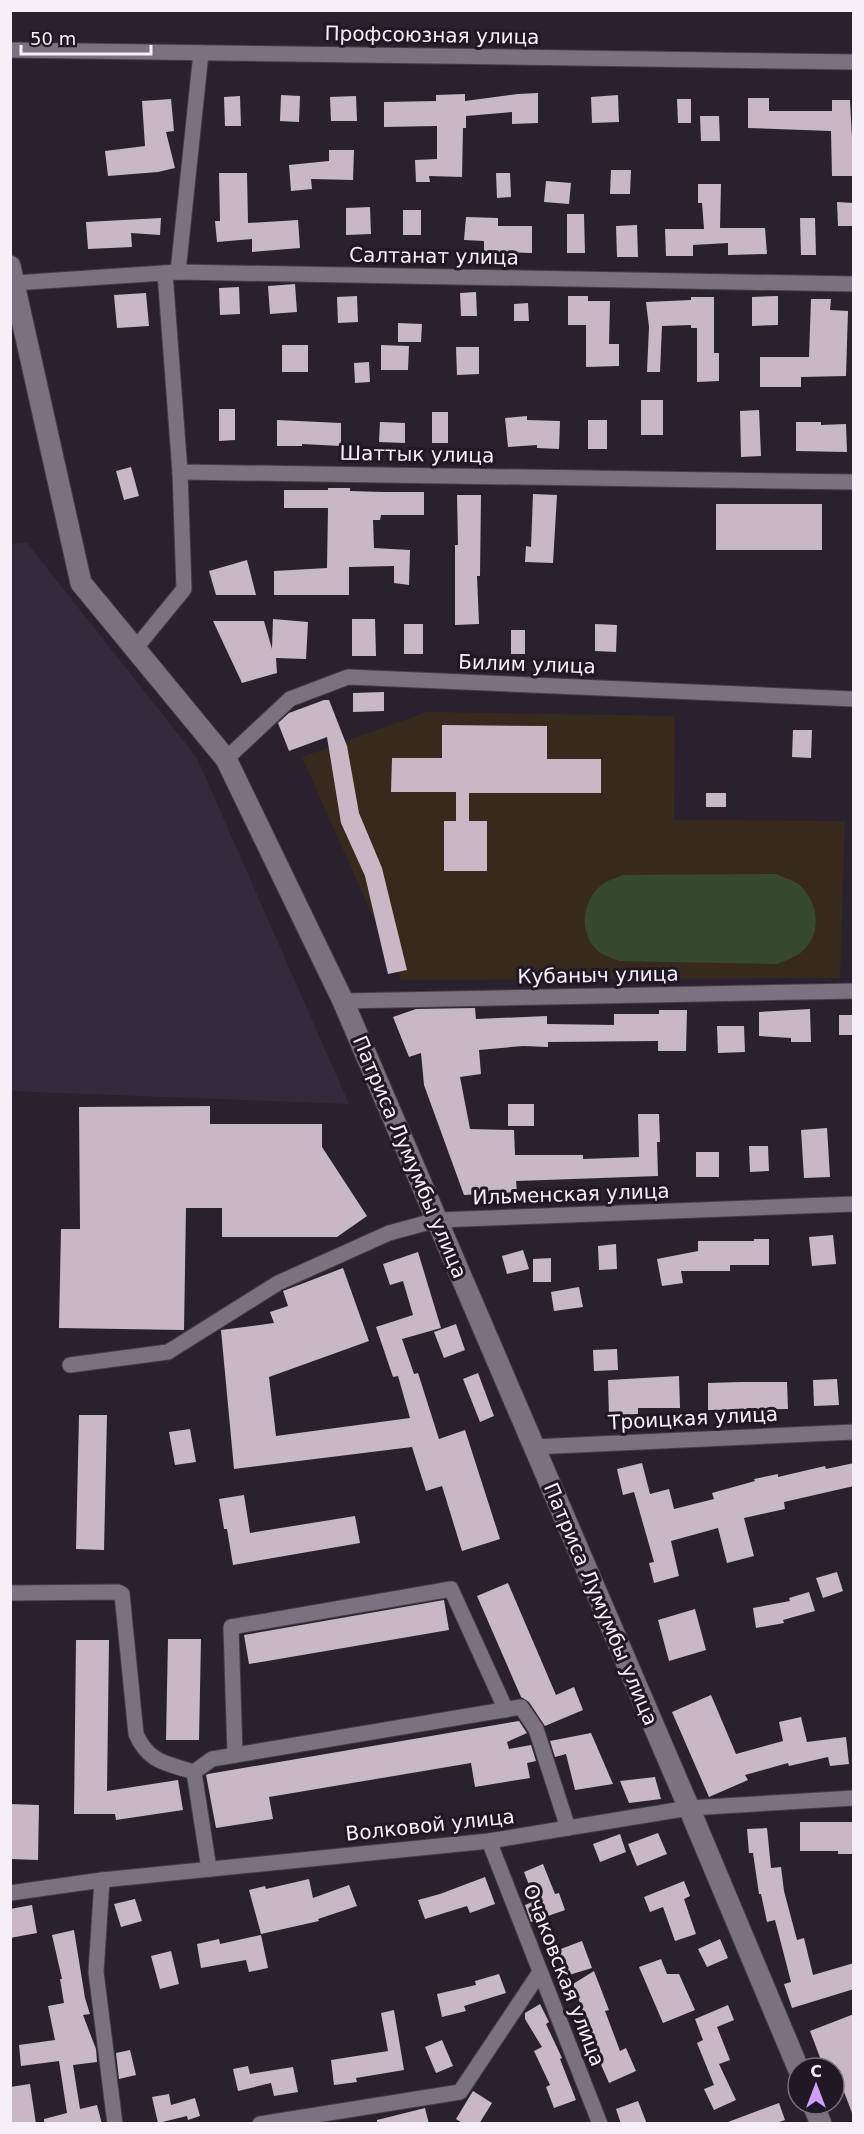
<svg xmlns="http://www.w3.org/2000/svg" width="864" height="2134" font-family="'DejaVu Sans',sans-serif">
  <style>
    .built { fill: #342a3c }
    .education { fill: #372a1c }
    .green { fill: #364930 }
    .building { fill: #c8b8c5 }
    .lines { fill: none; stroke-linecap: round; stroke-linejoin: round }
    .street-casing { stroke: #443d48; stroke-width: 17 }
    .secondary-casing { stroke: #443d48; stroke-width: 23 }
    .street { stroke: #7b7281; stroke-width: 15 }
    .secondary { stroke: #7b7281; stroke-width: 21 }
    .labels { text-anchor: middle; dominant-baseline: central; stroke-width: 6; stroke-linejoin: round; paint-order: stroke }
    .street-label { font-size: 20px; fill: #f5f0f8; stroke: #201925 }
  </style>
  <rect width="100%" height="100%" fill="#29222e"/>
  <polygon class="built" points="27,543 197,758 349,1104 11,1091 10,544"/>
  <polygon class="education" points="427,712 675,716 674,820 845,821 840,978 401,980 302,757"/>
  <path class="green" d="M776,874C783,877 792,880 798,884C820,901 823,938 799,954C793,958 784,961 777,964L619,961C612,958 603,955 598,951C578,933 582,900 602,885C607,880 616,878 623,875Z"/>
  <g class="building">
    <polygon points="538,93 538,123 512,124 512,112 466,116 466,128 463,128 462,177 429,176 430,182 416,182 415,160 437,159 437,126 384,127 384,102 436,101 436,95 465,94 465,101 518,94"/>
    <polygon points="281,95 300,96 299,122 280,121"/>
    <polygon points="618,95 619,122 592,123 591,97"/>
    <polygon points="240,96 241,126 225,126 224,97"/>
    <polygon points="356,96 357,121 331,121 330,97"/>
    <polygon points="748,98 769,98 769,111 832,111 832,100 850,100 854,176 832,176 831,131 748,128"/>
    <polygon points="171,99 174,131 166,132 175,168 158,172 108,176 105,151 145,146 142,101"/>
    <polygon points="677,99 691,99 691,123 678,123"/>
    <polygon points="700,116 719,116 720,141 701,141"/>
    <polygon points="329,150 354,150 353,180 311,179 312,189 291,191 289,165 329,161"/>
    <polygon points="611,170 631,170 630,194 610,194"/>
    <polygon points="219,173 247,173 248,223 298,220 300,248 252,252 252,239 217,242 215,221 220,221"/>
    <polygon points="496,173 510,173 511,197 497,198"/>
    <polygon points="546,181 571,183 569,204 544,202"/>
    <polygon points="698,184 721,184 720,228 765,228 767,254 728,255 728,243 693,245 693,256 666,256 665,229 704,229 702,203 698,203"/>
    <polygon points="837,202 854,203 854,226 838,226"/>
    <polygon points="370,207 371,234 346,235 346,208"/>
    <rect x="403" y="210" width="18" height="25"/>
    <polygon points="567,214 584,214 585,253 567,253"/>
    <polygon points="466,217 498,218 498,226 532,226 532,253 498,252 497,255 484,255 484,241 464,240"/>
    <polygon points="161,218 160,235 131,233 132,247 88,249 86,222"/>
    <polygon points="800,218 815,218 816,255 801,255"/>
    <polygon points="637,225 638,257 617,257 616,226"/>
    <polygon points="295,284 297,312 270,314 268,286"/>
    <polygon points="239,287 240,314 220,315 219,288"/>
    <polygon points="476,292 477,316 461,316 460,293"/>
    <polygon points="146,293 149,326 117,328 114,295"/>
    <polygon points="357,296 358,322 338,323 337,297"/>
    <polygon points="568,296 588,296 588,301 610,301 609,344 619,344 619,366 586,367 586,325 568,325"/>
    <polygon points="778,296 778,325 752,326 752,297"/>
    <polygon points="691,297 714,297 714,353 719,353 719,381 697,382 697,328 691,328 691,325 662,326 660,372 647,372 649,327 646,302 691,300"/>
    <polygon points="811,299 831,299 830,310 848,311 846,376 801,377 801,387 760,387 760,357 809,357"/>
    <polygon points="528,303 529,321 514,321 514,304"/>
    <polygon points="398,323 422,324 421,342 398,342"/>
    <rect x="282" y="345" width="26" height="27"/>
    <polygon points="381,345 409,346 408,370 381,370"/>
    <polygon points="456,347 479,347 479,374 457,375"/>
    <polygon points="369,362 370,382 355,383 354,363"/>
    <rect x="641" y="400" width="22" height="35"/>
    <polygon points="219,409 235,409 235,440 219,441"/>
    <polygon points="759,410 761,456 741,457 740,411"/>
    <rect x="432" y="412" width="16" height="31"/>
    <polygon points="527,416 527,420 560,421 559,449 537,448 537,445 508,447 505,418"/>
    <polygon points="277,420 341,423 341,446 302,444 302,446 277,446"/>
    <rect x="588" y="420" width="19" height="29"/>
    <polygon points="380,422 405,423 405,443 379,442"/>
    <polygon points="796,422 821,422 821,425 846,424 847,452 796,451"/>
    <polygon points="131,467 139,496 124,500 116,471"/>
    <polygon points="328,488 350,488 350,491 382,492 424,492 424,515 381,515 380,520 373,520 374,548 410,550 409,585 394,583 394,566 349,567 349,595 274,595 274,571 327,568 328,508 284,508 284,490 328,490"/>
    <polygon points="533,494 557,495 553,563 525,562 526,546 531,547"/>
    <polygon points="457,495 481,495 480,576 477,576 479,624 455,625 455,545 458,545"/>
    <rect x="716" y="504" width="106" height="46"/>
    <polygon points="247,560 256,595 216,595 209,571"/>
    <polygon points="273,619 308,622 306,659 276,658 277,673 242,683 213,621 264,621 272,649"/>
    <polygon points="352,619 375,619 376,656 352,656"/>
    <rect x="404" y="624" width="19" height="30"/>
    <polygon points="595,624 617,625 616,652 595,651"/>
    <rect x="511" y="630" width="14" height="24"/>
    <polygon points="384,692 384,711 353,712 353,693"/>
    <polygon points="324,700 329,700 347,746 359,813 382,868 407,970 388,974 365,876 341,823 327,737 289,751 278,723 289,713"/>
    <polygon points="442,725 547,726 547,759 601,759 601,793 469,793 469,821 487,821 487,871 444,871 444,821 456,821 456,792 391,792 392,758 442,758"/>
    <polygon points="793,730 812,730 811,758 792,757"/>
    <rect x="706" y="793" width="20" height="14"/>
    <polygon points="475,1008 476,1019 547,1016 547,1024 614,1025 614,1014 659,1014 659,1010 687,1010 686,1051 658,1051 658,1041 548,1042 548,1047 523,1046 479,1050 481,1074 460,1077 470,1129 514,1130 515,1155 583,1155 583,1159 639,1157 638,1114 659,1114 660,1142 657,1142 658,1176 516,1181 517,1192 464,1195 424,1085 421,1053 409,1057 393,1017 416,1009"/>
    <polygon points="810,1009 811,1042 791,1042 791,1038 759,1036 759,1012"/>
    <rect x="839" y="1015" width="15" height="20"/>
    <polygon points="717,1026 744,1026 745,1052 718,1053"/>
    <rect x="508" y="1104" width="26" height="22"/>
    <polygon points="210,1106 210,1124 322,1124 322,1147 367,1216 337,1237 222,1237 222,1208 186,1208 184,1330 59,1328 61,1229 80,1229 79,1107"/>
    <polygon points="827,1128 830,1177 804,1178 801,1130"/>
    <polygon points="749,1146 768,1146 769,1171 750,1172"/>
    <rect x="696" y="1152" width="23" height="25"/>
    <polygon points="833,1235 836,1264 812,1266 809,1237"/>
    <polygon points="754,1239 769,1239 769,1265 730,1265 730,1271 681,1271 683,1283 662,1286 657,1259 698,1251 698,1241 754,1241"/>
    <polygon points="616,1244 617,1269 599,1270 598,1246"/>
    <polygon points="523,1250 529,1269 507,1274 502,1256"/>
    <polygon points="418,1252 441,1328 402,1339 414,1374 418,1373 439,1439 465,1430 500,1539 462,1551 442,1486 426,1491 412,1447 234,1469 221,1330 274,1323 270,1312 288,1306 283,1291 343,1268 369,1341 269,1377 276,1436 410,1418 398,1376 393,1377 376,1327 413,1315 403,1281 390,1285 383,1264"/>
    <polygon points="551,1258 551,1282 533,1282 533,1259"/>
    <polygon points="579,1287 583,1307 554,1311 551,1292"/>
    <polygon points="456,1324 465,1350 444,1358 434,1332"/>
    <polygon points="617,1349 618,1370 594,1371 593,1350"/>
    <polygon points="478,1373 494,1416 480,1422 463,1379"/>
    <polygon points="679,1376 680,1408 638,1408 638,1414 609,1415 608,1380"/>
    <polygon points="837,1379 839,1405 814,1406 813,1380"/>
    <polygon points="741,1382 787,1382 788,1409 708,1410 708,1383"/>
    <polygon points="79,1415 107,1415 104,1550 76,1549"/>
    <polygon points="190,1429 196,1462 175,1465 169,1432"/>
    <polygon points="642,1463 650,1494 669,1489 674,1509 714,1499 712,1493 755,1481 754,1479 778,1474 778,1477 825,1466 826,1469 854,1463 854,1486 784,1502 785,1509 744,1518 754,1556 727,1563 718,1528 671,1541 679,1576 654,1583 649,1563 654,1562 634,1492 623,1495 617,1469"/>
    <polygon points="244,1495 250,1533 355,1516 360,1543 233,1565 227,1529 224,1529 219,1499"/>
    <polygon points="837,1572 843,1591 823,1598 816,1578"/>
    <polygon points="508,1583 556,1695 574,1687 583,1710 545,1726 529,1702 521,1697 477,1596"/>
    <polygon points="809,1592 815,1611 783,1620 784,1623 756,1628 753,1608 790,1601 789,1598"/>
    <polygon points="444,1600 449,1630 249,1664 244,1635"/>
    <polygon points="695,1609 706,1650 669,1661 658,1620"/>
    <polygon points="168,1639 201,1639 199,1740 166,1740"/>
    <polygon points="76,1640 109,1640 107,1791 178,1780 183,1810 116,1820 115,1814 74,1814"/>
    <polygon points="711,1695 736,1754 783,1741 779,1722 801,1717 807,1742 846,1737 849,1764 830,1766 828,1757 789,1766 788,1763 745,1775 748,1780 709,1797 672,1712"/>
    <polygon points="519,1721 527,1733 507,1742 509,1749 531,1745 536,1761 527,1763 530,1778 475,1787 471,1763 269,1797 273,1819 216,1828 206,1775 208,1774"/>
    <polygon points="591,1733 613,1784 575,1790 566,1754 555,1757 550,1741"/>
    <polygon points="655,1777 661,1799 629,1803 620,1781"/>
    <polygon points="10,1804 39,1805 38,1860 10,1859"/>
    <polygon points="800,1822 854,1822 854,1854 838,1854 838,1851 800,1851"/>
    <polygon points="767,1828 771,1868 781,1867 784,1891 797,1940 804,1938 813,1975 854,1963 854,1989 792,2008 784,1984 791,1982 775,1920 767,1922 761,1894 759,1894 753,1853 749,1853 747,1829"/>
    <polygon points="658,1833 667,1854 637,1866 628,1844"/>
    <polygon points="620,1834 626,1852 600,1862 593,1844"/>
    <polygon points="543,1864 555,1894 559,1893 565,1910 531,1922 525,1905 535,1901 524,1872"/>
    <polygon points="485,1877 495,1904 470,1913 467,1906 425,1919 418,1900 440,1894"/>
    <polygon points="309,1879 313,1898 349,1885 357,1906 318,1919 319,1921 261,1934 249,1890 265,1886 266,1889"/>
    <polygon points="684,1881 690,1896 684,1899 696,1934 675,1941 663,1907 650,1912 644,1897"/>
    <polygon points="135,1899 142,1921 121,1927 114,1904"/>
    <polygon points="32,1905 37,1933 10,1938 10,1909"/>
    <polygon points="74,1930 85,1998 90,2014 83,2015 96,2049 97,2062 73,2065 80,2109 97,2105 102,2124 44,2124 44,2119 67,2113 59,2061 21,2066 19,2045 55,2040 48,2006 64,2003 60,1979 62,1979 52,1935"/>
    <polygon points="261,1935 268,1968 249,1972 246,1960 201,1968 197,1944 219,1939 220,1944"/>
    <polygon points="720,1939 728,1958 707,1967 698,1949"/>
    <polygon points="582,1941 592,1968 569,1975 558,1950"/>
    <polygon points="171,1951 179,1984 160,1989 151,1956"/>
    <polygon points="661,1959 667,1974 679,1974 695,2010 663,2023 639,1967"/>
    <polygon points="594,1971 609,2010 605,2011 620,2051 626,2048 636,2071 609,2083 592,2044 586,2026 588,2025 573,1984"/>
    <polygon points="499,1974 506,1993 464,2006 466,2011 442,2017 437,1994 476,1985 475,1981"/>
    <polygon points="540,2004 549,2022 546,2024 562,2058 560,2059 576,2100 554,2108 546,2087 550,2085 534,2051 542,2047 525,2019 525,2013"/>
    <polygon points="728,2005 734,2020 717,2027 730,2060 719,2064 736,2100 714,2110 704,2089 714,2085 697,2043 703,2040 695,2019"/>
    <polygon points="394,2010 404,2070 356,2078 357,2082 334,2085 331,2060 388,2051 381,2013"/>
    <polygon points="854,2014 854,2113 852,2113 835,2068 824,2068 810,2031"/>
    <polygon points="442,2040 453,2066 436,2073 425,2047"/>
    <polygon points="130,2050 136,2075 119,2079 116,2053"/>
    <polygon points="248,2066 250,2074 293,2067 298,2092 274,2096 271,2083 238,2091 233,2069"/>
    <polygon points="30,2084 36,2124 10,2124 10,2087"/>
    <polygon points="473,2091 492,2103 479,2124 464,2124 456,2119"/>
    <polygon points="169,2094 171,2105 195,2098 200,2116 188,2120 187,2116 158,2123 152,2097"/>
    <polygon points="638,2101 647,2124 621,2124 616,2109"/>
    <polygon points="779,2103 785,2120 774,2124 728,2124 728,2122"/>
    <polygon points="425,2108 429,2124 377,2124 377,2120"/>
  </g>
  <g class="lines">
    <defs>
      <g id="street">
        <polyline points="10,50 854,62"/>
        <polyline points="178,272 201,53"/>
        <polyline points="165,273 180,472 854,482"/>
        <polyline points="14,283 178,272 854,284"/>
        <polyline points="135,649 184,589 180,472"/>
        <polyline points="226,759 290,699 348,677 854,699"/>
        <polyline points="343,1001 854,991"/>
        <polyline points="70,1365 168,1352 278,1283 389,1233 437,1220 854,1204"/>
        <polyline points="533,1447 854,1432"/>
        <path d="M10,1593L118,1592L122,1594L136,1734C149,1763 166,1763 194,1772"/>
        <polyline points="235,1755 231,1627 451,1589 506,1710"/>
        <polyline points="489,1841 600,2124"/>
        <polyline points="209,1869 194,1772 212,1759 521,1707 536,1729 568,1828"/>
        <polyline points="102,1880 96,1972 115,2124"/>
        <polyline points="10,1893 102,1880 489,1841 689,1808 854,1798"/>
        <polyline points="260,2124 460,2092 540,1972"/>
      </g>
      <g id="secondary">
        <polyline points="10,266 81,583 226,759 343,1001 689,1808 798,2068"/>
        <polyline points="813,2104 821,2124"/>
      </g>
    </defs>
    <use href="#street" class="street-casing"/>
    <use href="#secondary" class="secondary-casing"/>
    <use href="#street" class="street"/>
    <use href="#secondary" class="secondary"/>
  </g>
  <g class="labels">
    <g class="street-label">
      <text transform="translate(432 35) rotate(1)">Профсоюзная улица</text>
      <text transform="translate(434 256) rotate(1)">Салтанат улица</text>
      <text transform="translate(417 454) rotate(1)">Шаттык улица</text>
      <text transform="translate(527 664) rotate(2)">Билим улица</text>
      <text transform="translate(598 975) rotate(-1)">Кубаныч улица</text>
      <text transform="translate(410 1157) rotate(67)">Патриса Лумумбы улица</text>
      <text transform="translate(571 1194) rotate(-2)">Ильменская улица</text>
      <text transform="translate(693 1418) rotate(-3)">Троицкая улица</text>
      <text transform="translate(601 1604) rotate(67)">Патриса Лумумбы улица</text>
      <text transform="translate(430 1825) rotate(-6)">Волковой улица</text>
      <text transform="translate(564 1975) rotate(69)">Очаковская улица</text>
    </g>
  </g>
  <rect width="864" height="2134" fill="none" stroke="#f5f0f8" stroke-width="24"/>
  <g transform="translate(816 2086)"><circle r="28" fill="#201925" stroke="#756f79" stroke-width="1.5"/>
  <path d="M0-4.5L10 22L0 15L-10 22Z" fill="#d39cfc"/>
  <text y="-9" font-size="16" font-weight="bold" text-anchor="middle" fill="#f5f0f8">С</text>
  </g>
  <path d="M21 45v9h130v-9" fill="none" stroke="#f5f0f8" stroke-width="3"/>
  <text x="30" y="45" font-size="18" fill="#f5f0f8" stroke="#201925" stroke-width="4.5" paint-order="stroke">50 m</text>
</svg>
